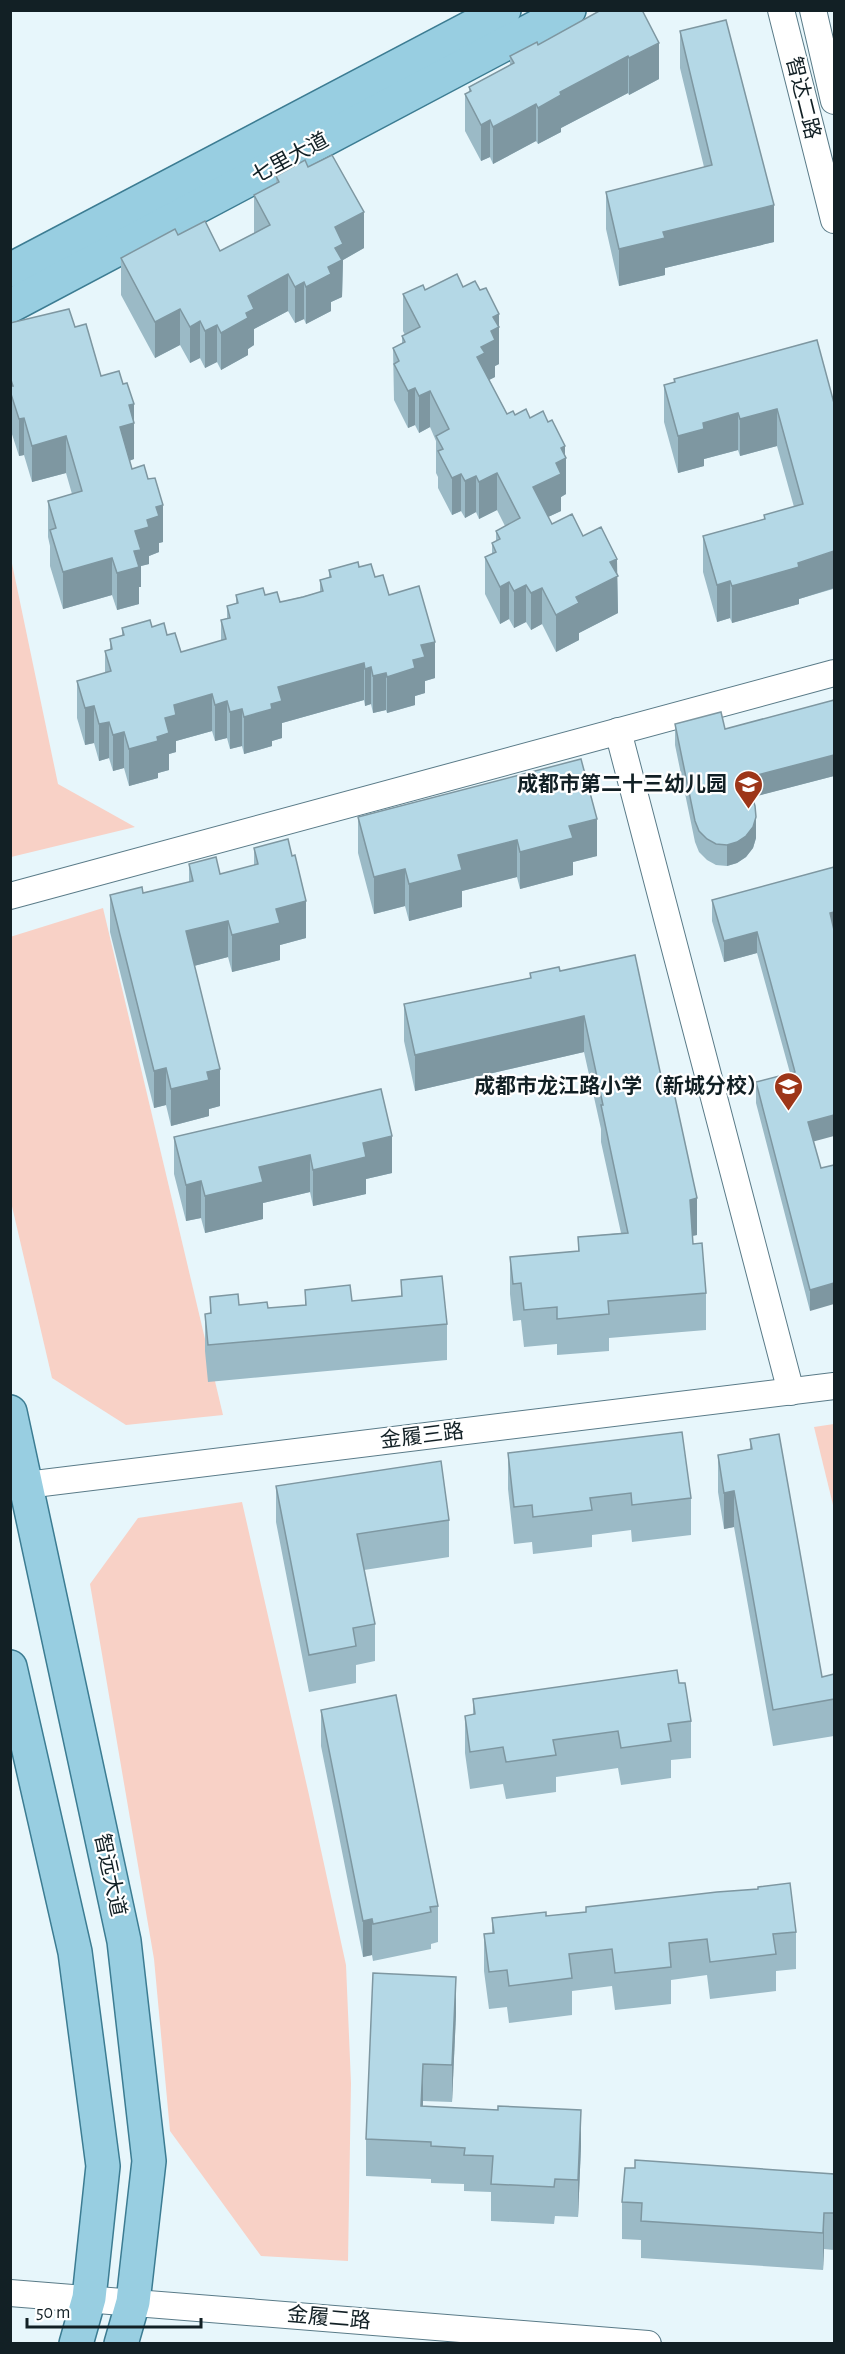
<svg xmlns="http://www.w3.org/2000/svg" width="845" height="2354" font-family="'Alegreya Sans','Noto Sans SC',sans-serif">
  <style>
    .green { fill: #f8d1c6 }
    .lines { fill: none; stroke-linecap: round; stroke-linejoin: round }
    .minor-casing { stroke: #5a7b88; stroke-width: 28 }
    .major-casing { stroke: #3c7c92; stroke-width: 36 }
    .minor { stroke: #fff; stroke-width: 26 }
    .major { stroke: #98cee1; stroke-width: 33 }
    .wall { fill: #9bbac6 }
    .shaded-wall { fill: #7e97a1 }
    .building { fill: #b4d8e6; stroke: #7e97a1; stroke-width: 1.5 }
    .labels { text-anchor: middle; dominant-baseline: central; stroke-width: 4.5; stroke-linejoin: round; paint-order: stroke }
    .street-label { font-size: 21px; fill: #122025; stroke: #fff }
    .poi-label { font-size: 21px; font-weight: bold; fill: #122025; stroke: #fff; text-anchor: end }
  </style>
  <rect width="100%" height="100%" fill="#e7f6fb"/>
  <g class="green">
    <polygon points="10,554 58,784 135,827 11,857"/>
    <polygon points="103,908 223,1415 126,1425 52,1378 11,1202 10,937"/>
    <polygon points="834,1424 834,1509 814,1427"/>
    <polygon points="242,1502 309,1795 346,1965 351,2083 348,2261 261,2256 170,2131 154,1959 90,1584 138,1518"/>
  </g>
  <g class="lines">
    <defs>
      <g id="minor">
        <polyline points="781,10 834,220"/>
        <polyline points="813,10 834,101"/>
        <polyline points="618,731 791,1392"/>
        <polyline points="10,896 834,673"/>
        <polyline points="10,1487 834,1386"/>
        <polyline points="10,2293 648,2344"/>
      </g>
      <g id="major">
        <polyline points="10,270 504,10"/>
        <polyline points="10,306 569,10"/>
        <polyline points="10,1412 124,1941 149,2161 133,2302 121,2344"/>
        <polyline points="10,1667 75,1952 103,2166 89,2298 76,2344"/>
      </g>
    </defs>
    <use href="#minor" class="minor-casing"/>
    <use href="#major" class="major-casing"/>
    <use href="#minor" class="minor"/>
    <use href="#major" class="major"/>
  </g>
  <g class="wall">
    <polygon points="601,10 659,79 629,95 628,93 561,128 561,132 538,144 536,141 493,164 490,157 481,161 465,131 465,94 469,92 469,87 510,65 510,56 538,45"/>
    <polygon points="680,31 774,242 665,268 665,275 619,286 606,229 606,192 704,167 680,68"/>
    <polygon points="308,167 364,248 343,260 342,297 331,302 331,311 306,324 304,319 295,323 288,311 254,329 254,345 248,349 248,355 221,370 217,362 205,368 200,358 190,363 180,345 155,358 121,295 121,258 178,235 220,251 254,233 254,195 276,183 276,176"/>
    <polygon points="463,287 480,290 499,314 499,364 495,366 495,377 489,380 507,414 530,418 565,455 566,494 561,497 561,511 548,517 552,524 583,536 617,575 618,613 579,633 579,640 556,652 542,624 531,630 526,622 514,628 509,619 500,624 485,594 485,557 492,554 492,543 496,541 496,531 505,526 497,510 479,519 476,512 465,518 461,511 452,515 438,488 438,477 436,473 436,441 430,427 419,433 415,425 408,428 394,400 393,348 402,343 402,336 405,335 403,331 403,294 425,290"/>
    <polygon points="10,323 75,327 101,376 123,384 134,404 134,459 129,461 163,542 159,543 159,552 149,556 149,564 141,566 141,587 139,587 139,604 117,610 112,595 63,609 50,566 50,546 48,537 48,501 72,494 66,473 32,482 24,455 19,456 10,428"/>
    <polygon points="817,340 833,589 799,599 799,604 732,623 730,618 717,622 703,572 703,536 764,519 764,515 794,507 777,446 740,456 738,450 704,459 704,466 678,473 664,422 664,385 674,383 674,379"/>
    <polygon points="359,567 375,577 389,595 435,678 425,681 425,693 415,696 415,705 387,713 386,710 373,713 371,704 365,706 364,700 282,723 282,738 272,741 272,746 244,754 242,746 230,749 227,738 215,741 212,731 176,741 176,752 169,754 169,770 158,773 158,778 129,786 124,768 113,771 109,758 99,761 94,743 85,745 77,718 77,681 105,673 105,651 110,650 110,639 122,636 122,628 152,627 167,635 181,652 221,641 221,620 227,618 227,606 236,603 236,595 265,595 280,602 320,592 320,580 329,577 329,570"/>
    <polygon points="834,700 834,776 752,797 756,838 753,848 746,857 737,863 727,866 716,865 707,860 699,852 695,842 675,745 675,724 725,729"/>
    <polygon points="581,759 597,856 573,862 573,875 520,889 517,877 462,891 462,907 409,921 405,906 374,914 358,853 358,817"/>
    <polygon points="254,848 306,938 280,945 280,960 232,972 228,957 194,966 220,1106 209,1109 209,1116 171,1126 166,1105 154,1108 110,932 110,895 143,893 189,882 189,864 220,874 254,865"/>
    <polygon points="834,867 813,1141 810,1311 756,1103 756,1082 790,1073 757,953 724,962 712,921 712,900"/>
    <polygon points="560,971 664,1090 697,1235 693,1236 693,1244 706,1293 706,1330 609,1338 609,1351 557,1355 557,1344 524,1347 521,1320 513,1321 510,1294 510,1257 578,1251 578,1237 621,1233 601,1142 601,1129 584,1052 415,1091 404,1041 404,1004 530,978 530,973"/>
    <polygon points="381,1089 392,1173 366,1179 366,1194 313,1206 310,1192 263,1203 263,1219 205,1233 201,1218 186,1221 174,1174 174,1137"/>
    <polygon points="401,1280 447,1324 447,1360 208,1382 205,1351 205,1314 210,1313 210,1297 239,1305 268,1308 305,1305 305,1290 352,1301 401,1296"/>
    <polygon points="750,1439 822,1677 834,1674 834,1736 773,1746 734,1527 724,1529 718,1492 718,1455 750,1449"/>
    <polygon points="508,1453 691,1498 691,1535 632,1542 631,1530 592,1535 592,1547 533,1554 532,1542 514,1544 508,1489"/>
    <polygon points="276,1486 449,1520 449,1557 364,1570 375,1624 375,1661 356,1665 356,1683 309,1692 276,1522"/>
    <polygon points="679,1683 691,1721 691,1758 671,1760 671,1778 621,1785 618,1768 556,1777 556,1792 506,1799 503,1784 470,1789 465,1753 465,1716 473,1715 473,1699"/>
    <polygon points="321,1710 438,1906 438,1942 431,1944 431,1949 373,1961 372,1955 363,1957 321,1746"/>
    <polygon points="546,1916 796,1932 796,1969 776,1971 776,1991 710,1999 707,1975 671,1980 671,2004 615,2010 612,1986 572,1991 572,2015 509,2023 507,2007 489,2009 484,1971 484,1934 492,1933 492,1918"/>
    <polygon points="456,2014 452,2102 423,2101 423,2106 581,2146 578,2217 555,2216 554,2224 491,2221 491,2192 464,2191 464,2184 431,2183 431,2179 366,2176 366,2139"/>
    <polygon points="834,2174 834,2250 824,2249 823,2270 641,2258 641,2240 622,2239 622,2202"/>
  </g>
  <g class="shaded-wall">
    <polygon points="659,43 659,79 629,95 629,58"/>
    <polygon points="628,56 628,93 561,128 561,132 538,144 538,108 560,92"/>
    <polygon points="536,104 536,141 493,164 493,127"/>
    <polygon points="490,120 490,157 481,161 481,125"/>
    <polygon points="774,205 774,242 665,268 665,275 619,286 619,249 663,232"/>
    <polygon points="364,212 364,248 343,260 342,297 331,302 331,311 306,324 306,287 328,267 335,227"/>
    <polygon points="288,274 288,311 254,329 254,345 248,349 248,355 221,370 221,333 248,296"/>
    <polygon points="304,282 304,319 295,323 295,287"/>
    <polygon points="180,309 180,345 155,358 155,322"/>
    <polygon points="499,314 499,364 495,366 495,377 485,382 477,357 481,347 491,331 493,317"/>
    <polygon points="200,321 200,358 190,363 190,327"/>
    <polygon points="217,325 217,362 205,368 205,331"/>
    <polygon points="415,388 415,425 408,428 408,391"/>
    <polygon points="430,391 430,427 419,433 419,396"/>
    <polygon points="134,404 134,459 120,464 120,427 129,405"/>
    <polygon points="777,409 777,446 740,456 740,419"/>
    <polygon points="738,413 738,450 704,459 704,466 678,473 678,436 703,423"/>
    <polygon points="24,418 24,455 19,456 19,419"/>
    <polygon points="66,436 66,473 32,482 32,446"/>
    <polygon points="565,446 565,458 566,458 566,494 561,497 561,511 533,524 533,487 556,463 561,448"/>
    <polygon points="497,473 497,510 479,519 479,482"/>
    <polygon points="461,474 461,511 452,515 452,478"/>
    <polygon points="476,476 476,512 465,518 465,481"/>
    <polygon points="163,505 163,542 159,543 159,552 149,556 149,564 141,566 141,587 139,587 139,604 117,610 117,573 135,531 156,507"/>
    <polygon points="834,551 834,588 799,599 799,604 732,623 732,586"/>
    <polygon points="112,558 112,595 63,609 63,572"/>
    <polygon points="617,559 618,613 579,633 579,640 556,652 556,615 576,597 610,562"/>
    <polygon points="730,581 730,618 717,622 717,585"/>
    <polygon points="509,582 509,619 500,624 500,587"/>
    <polygon points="526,585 526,622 514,628 514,591"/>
    <polygon points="542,588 542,624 531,630 531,593"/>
    <polygon points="435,642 435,678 425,681 425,693 415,696 415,705 387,713 387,677 413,660 421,645"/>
    <polygon points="364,663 364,700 282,723 282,738 272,741 272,746 244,754 244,717 271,704 278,687"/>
    <polygon points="371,667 371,704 365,706 365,669"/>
    <polygon points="386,673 386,710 373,713 373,676"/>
    <polygon points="212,694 212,731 176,741 176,752 169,754 169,770 158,773 158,778 129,786 129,749 157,737 165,718 174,705"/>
    <polygon points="227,701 227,738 215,741 215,705"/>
    <polygon points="94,706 94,743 85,745 85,708"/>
    <polygon points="242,709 242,746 230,749 230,712"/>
    <polygon points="109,722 109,758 99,761 99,724"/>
    <polygon points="124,732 124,768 113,771 113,735"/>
    <polygon points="834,755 834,776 746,799 746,778"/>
    <polygon points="756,817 756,838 753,848 746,857 737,863 727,866 727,845"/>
    <polygon points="597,819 597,856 573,862 573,875 520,889 520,852 569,826"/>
    <polygon points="517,840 517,877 462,891 462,907 409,921 409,884 458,855"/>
    <polygon points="405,869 405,906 374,914 374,877"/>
    <polygon points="306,901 306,938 280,945 280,960 232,972 232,935 276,909"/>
    <polygon points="834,912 834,933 830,913"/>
    <polygon points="228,921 228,957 186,968 186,931"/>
    <polygon points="757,932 757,953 724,962 724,941"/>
    <polygon points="584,1016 584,1052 415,1091 415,1055"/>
    <polygon points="166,1068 166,1105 154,1108 154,1071"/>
    <polygon points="220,1069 220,1106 209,1109 209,1116 171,1126 171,1089 207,1072"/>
    <polygon points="834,1115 834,1136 808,1143 808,1122"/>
    <polygon points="392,1136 392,1173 366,1179 366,1194 313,1206 313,1170 363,1143"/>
    <polygon points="310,1155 310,1192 263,1203 263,1219 205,1233 205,1196 259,1167"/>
    <polygon points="201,1181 201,1218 186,1221 186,1185"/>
    <polygon points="697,1198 697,1235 690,1236 690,1200"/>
    <polygon points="834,1283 834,1304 810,1311 810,1290"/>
    <polygon points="734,1491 734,1527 724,1529 724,1493"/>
    <polygon points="372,1919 372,1955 363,1957 363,1921"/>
    <polygon points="456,1977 456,2014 452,2102 452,2065"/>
    <polygon points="423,2064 423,2101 421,2143 421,2106"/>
    <polygon points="581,2110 581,2146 578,2217 578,2180"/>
    <polygon points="824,2213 824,2249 823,2270 823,2233"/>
  </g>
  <g class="building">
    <polygon points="601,10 642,10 659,43 629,58 628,56 560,92 561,95 538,108 536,104 493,127 490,120 481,125 465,94 471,91 469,87 514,63 510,56 537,42 538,45"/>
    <polygon points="726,20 774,205 663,232 665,238 619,249 606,192 712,165 680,31"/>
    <polygon points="332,155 364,212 335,227 343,244 335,248 342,260 328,267 331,274 306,287 304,282 295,287 288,274 248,296 254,309 246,313 248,318 221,333 217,325 205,331 200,321 190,327 180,309 155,322 121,258 175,229 178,235 205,221 220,251 270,225 254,195 279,182 276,176 305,160 308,167"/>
    <polygon points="457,274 463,287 475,281 480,290 486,288 499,314 493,317 499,327 491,331 495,340 481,347 485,353 477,357 507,414 513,411 515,415 526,409 530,418 543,411 548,422 552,420 565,446 561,448 566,458 556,463 561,474 533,487 552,524 572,514 583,536 601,527 617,559 610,562 618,576 576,597 579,603 556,615 542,588 531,593 526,585 514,591 509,582 500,587 485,557 496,552 492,543 500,539 496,531 520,518 497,473 479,482 476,476 465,481 461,474 452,478 438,451 443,449 436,436 449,429 430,391 419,396 415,388 408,391 394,364 399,361 393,348 405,342 402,336 420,327 403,294 423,285 425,290"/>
    <polygon points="69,309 75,327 86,324 101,376 119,371 123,384 127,383 134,404 129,405 134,423 120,427 132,469 144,465 148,479 155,478 163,505 156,507 159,516 147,520 149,527 135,531 141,550 134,551 139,567 117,573 112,558 63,572 50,530 56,528 48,501 82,491 66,436 32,446 24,418 19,419 10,391 10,386 13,386 10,377 10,323"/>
    <polygon points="817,340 834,403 834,551 798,563 799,567 732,586 730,581 717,585 703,536 765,519 764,515 803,504 777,409 740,419 738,413 703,423 704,429 678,436 664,385 675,382 674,379"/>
    <polygon points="358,562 359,567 371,564 375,577 383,575 389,595 419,586 435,642 421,645 425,657 413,660 415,668 387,677 386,673 373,676 371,667 365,669 364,663 278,687 282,701 271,704 272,709 244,717 242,709 230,712 227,701 215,705 212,694 174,705 176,715 165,718 169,733 157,737 158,741 129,749 124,732 113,735 109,722 99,724 94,706 85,708 77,681 111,671 105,651 112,649 110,639 124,635 122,628 150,620 152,627 164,623 167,635 175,633 181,652 226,639 221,620 230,618 227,606 238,603 236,595 263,588 265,595 277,592 280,602 303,597 323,591 320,580 331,577 329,570"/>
    <polygon points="834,700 834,755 746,778 755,806 756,817 753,827 746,836 737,842 727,845 716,844 707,839 699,831 695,821 675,724 721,712 725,729"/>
    <polygon points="581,759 597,819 569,826 573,838 520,852 517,840 458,855 462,870 409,884 405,869 374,877 358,817"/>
    <polygon points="288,839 292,856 295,855 306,901 276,909 280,923 232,935 228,921 186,931 220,1069 207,1072 209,1080 171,1089 166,1068 154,1071 110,895 142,887 143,893 193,881 189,864 216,857 220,874 258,864 254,848"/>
    <polygon points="834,867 834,912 830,913 834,930 834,1115 808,1122 821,1168 834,1165 834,1283 810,1290 756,1082 795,1072 757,932 724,941 712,900"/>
    <polygon points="635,955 664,1090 673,1088 697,1198 690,1200 693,1244 702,1243 706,1293 608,1301 609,1314 557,1319 557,1307 524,1310 521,1283 513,1284 510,1257 579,1251 578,1237 628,1233 601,1105 603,1105 584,1016 415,1055 404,1004 531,978 530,973 559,967 560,971"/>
    <polygon points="381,1089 392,1136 363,1143 366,1157 313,1170 310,1155 259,1167 263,1182 205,1196 201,1181 186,1185 174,1137"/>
    <polygon points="442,1276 447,1324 208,1345 205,1314 211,1313 210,1297 238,1294 239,1305 267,1302 268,1308 306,1305 305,1290 350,1285 352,1301 402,1296 401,1280"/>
    <polygon points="682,1432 691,1498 632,1505 631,1493 590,1498 592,1510 533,1517 532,1505 514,1507 508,1453"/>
    <polygon points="779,1434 822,1677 834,1674 834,1699 773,1710 734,1491 724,1493 718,1455 752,1449 750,1439"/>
    <polygon points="441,1461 449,1520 357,1534 375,1624 353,1628 356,1646 309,1655 276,1486"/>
    <polygon points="677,1670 679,1683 685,1683 691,1721 668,1724 671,1741 621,1748 618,1731 553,1740 556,1755 506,1762 503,1747 470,1752 465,1716 475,1714 473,1699"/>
    <polygon points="396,1695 438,1906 430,1907 431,1912 373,1924 372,1919 363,1921 321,1710"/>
    <polygon points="790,1883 796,1932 773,1934 776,1954 710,1962 707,1939 669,1943 671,1967 615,1973 612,1949 569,1954 572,1978 509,1986 507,1970 489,1972 484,1934 494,1933 492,1918 546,1912 546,1916 586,1912 586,1907 717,1892 758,1889 758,1887"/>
    <polygon points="373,1973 456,1977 452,2065 423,2064 421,2106 498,2110 498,2106 581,2110 578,2180 555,2179 554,2187 491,2184 493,2156 464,2155 465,2148 431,2146 431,2142 366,2139"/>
    <polygon points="635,2160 834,2174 834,2213 824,2213 823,2233 641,2221 642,2203 622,2202 625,2168 635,2168"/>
  </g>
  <defs>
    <symbol id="school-pin" viewBox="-11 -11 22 30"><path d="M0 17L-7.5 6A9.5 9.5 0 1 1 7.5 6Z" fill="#9d3619" stroke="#fff"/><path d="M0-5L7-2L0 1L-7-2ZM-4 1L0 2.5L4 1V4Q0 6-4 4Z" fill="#fff"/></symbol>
  </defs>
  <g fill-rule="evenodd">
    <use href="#school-pin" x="732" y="768" width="33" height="45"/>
    <use href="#school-pin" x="772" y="1070" width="33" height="45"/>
  </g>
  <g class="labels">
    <g class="street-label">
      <text transform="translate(803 98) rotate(76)">智达二路</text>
      <text transform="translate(290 158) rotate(-28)">七里大道</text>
      <text transform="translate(422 1436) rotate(-7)">金履三路</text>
      <text transform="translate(110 1875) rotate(78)">智远大道</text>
      <text transform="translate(329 2318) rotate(5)">金履二路</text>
    </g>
    <g class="poi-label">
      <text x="727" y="784">成都市第二十三幼儿园</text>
      <text x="768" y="1086">成都市龙江路小学（新城分校）</text>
    </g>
  </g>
  <rect width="845" height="2354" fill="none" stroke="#122025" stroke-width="24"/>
  <path d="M27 2318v9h174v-9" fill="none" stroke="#122025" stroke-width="3"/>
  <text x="36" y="2318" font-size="18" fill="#122025" stroke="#ffffff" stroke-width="4.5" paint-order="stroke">50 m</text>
</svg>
